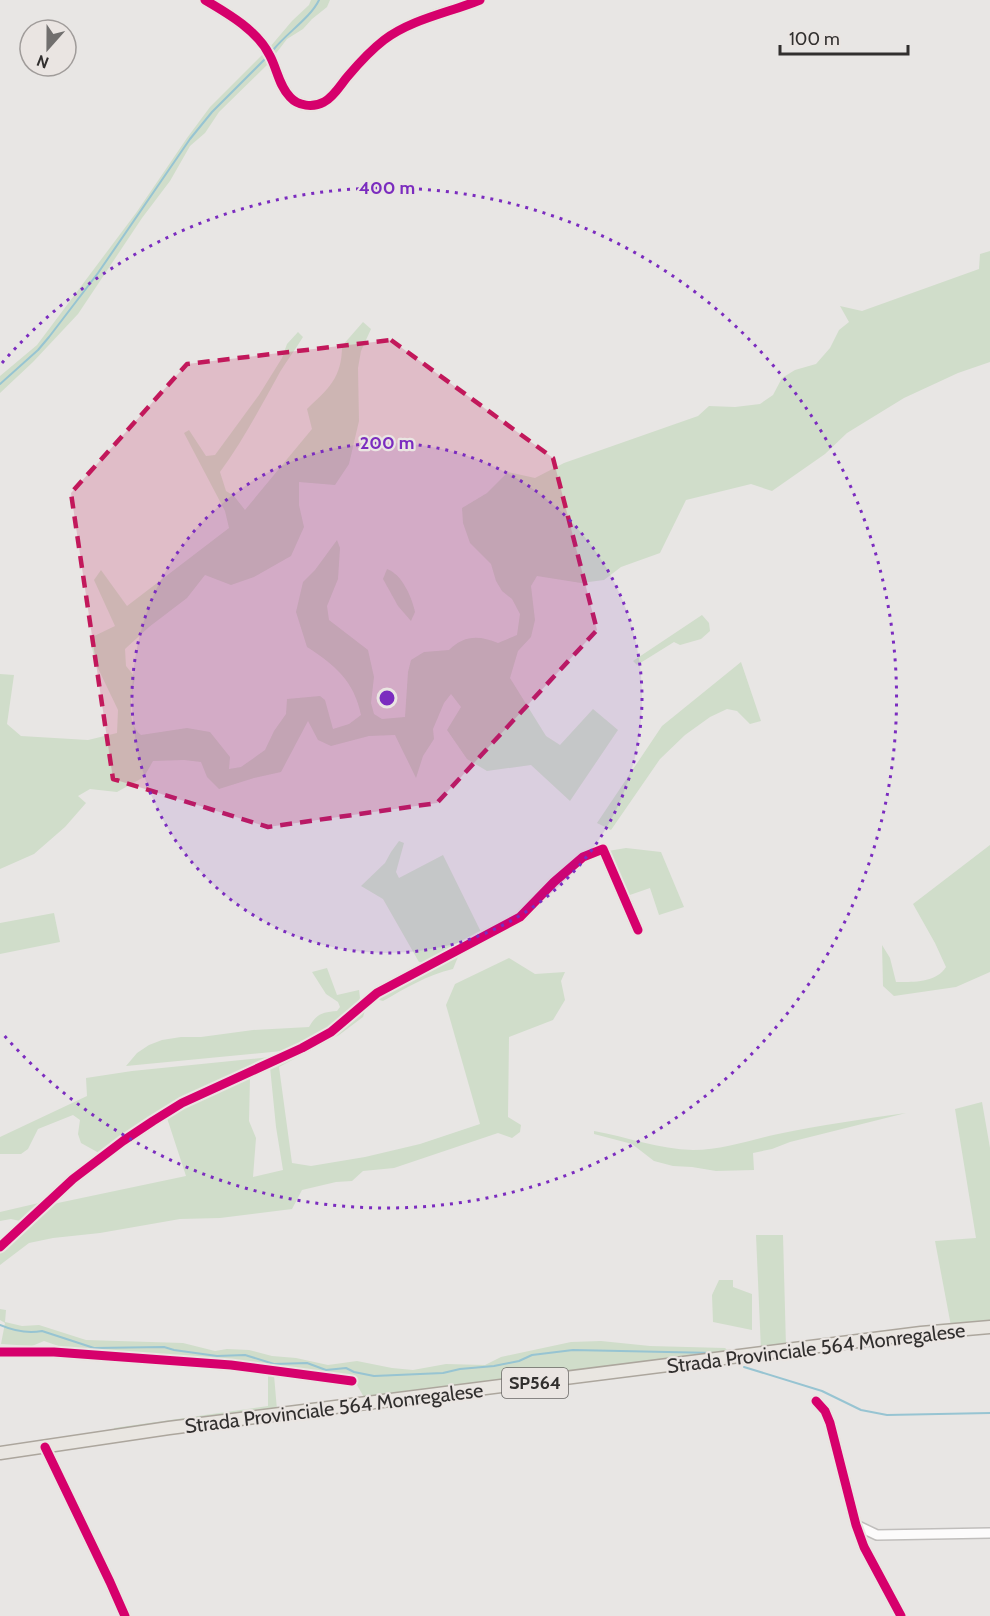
<svg xmlns="http://www.w3.org/2000/svg" width="990" height="1616" font-family="Cabin,sans-serif">
  <style>
    .green { fill: #d0ddca }
    .lines { fill: none; stroke-linecap: round; stroke-linejoin: round }
    .stream { stroke: #97c4d2; stroke-width: 2 }
    .minor-casing { stroke: #c0bebc; stroke-width: 12 }
    .major-casing { stroke: #aca69d; stroke-width: 15 }
    .minor { stroke: #fcfbfb; stroke-width: 9 }
    .major { stroke: #e9e6e1; stroke-width: 12 }
    .cycleway-casing { stroke: #eae5e2; stroke-width: 13 }
    .cycleway { stroke: #d6006c; stroke-width: 9 }
    .marked { fill: #c2185b; fill-opacity: 0.2; stroke: #c2185b; stroke-width: 4.5; stroke-dasharray: 12 8; stroke-linejoin: round }
    .ring { fill: none; stroke: #7b2cbf; stroke-width: 3; stroke-dasharray: 3 6 }
    .labels { text-anchor: middle; dominant-baseline: central; stroke-width: 4.5; stroke-linejoin: round; paint-order: stroke }
    .shield { fill: #eae5e2; stroke: #686664; stroke-width: 1.5 }
    .shield-label { font-size: 18px; font-weight: bold; fill: #312f2e }
    .street-label { font-size: 20px; fill: #312f2e; stroke: #eae5e2 }
    .centre { fill: #7b2cbf; stroke: #eae5e2; stroke-width: 3 }
    .ring-label { font-size: 18px; text-anchor: middle; font-weight: bold; fill: #7b2cbf; stroke: #eae5e2; stroke-width: 4.5; stroke-linejoin: round; paint-order: stroke }
  </style>
  <rect width="100%" height="100%" fill="#e8e6e4"/>
  <g class="green">
    <polygon points="311,0 330,0 327,7 312,19 303,29 287,39 274,56 270,47 292,21 309,5"/>
    <polygon points="264,53 270,65 267,65 219,112 205,133 190,146 170,181 142,218 78,314 33,362 0,393 0,376 37,345 136,213 187,138 210,107"/>
    <path d="M990,251V362L958,373L904,398L847,433L825,454L772,491L751,484L686,500L660,553L621,567L604,580L581,583L537,576L531,586L535,620L531,637L518,651L510,678L546,736L560,745L593,709L618,730L570,801L531,765L487,771L467,759L447,730L461,707L451,694L444,703L433,729L434,739L423,756L416,778L395,735L369,736L331,746L318,740L308,721L281,772L254,778L219,789L207,777L201,762L184,760L153,761L144,777L117,792L90,789L78,796L86,803L65,827L34,854L0,869V674L14,675L7,724L21,736L88,740L117,733L118,710L95,662L90,638L115,626L94,580L101,570L127,606L229,528L225,511L184,433L189,430L206,456L215,455L259,395L282,358L287,344L298,332L303,337C296,349 287,360 280,372C261,406 243,441 220,472L226,491L234,496L245,510L312,429L307,409C328,389 342,378 342,346L363,322L371,329L361,351L358,368L359,421L349,464L335,485L299,482V505L304,527L291,556L254,577L231,585L205,575L187,598L149,627L125,649L126,666L135,677C132,695 125,722 141,735L187,728L210,732L230,757L229,769L241,767L265,750L274,731L286,714L287,699L320,696L325,700L333,729L349,724L361,715C354,681 335,665 307,647L296,612L303,582L315,570L337,540L340,548L338,579L327,606L329,620L368,650L374,677L371,703L374,714L382,719L405,717L408,672L411,660L424,652L449,650C464,635 479,635 498,643L517,635L520,614L512,599L502,591L496,581L491,564L470,543L463,523L462,508L487,493L508,472L535,478L564,463L698,416L709,406L735,407L760,404L773,395L782,378L795,370L816,364L830,348L839,330L849,322L840,306L862,311L979,269L980,254Z"/>
    <path d="M387,569C402,574 412,598 415,612L411,621L398,606L383,579Z"/>
    <polygon points="702,615 709,623 710,631 701,639 680,645 674,642 637,665 633,661"/>
    <polygon points="741,662 761,721 750,724 737,711 727,709 710,717 685,735 660,759 611,830 597,823 662,726"/>
    <polygon points="399,841 404,843 396,872 399,878 443,855 482,934 424,963 419,962 383,899 361,886 385,863 391,852"/>
    <path d="M990,845V972L956,987L894,996L883,986L882,945L890,958L896,982C913,982 936,983 946,967L935,943L913,904Z"/>
    <polygon points="626,848 661,852 684,907 659,915 650,888 627,896 608,851"/>
    <polygon points="54,913 60,942 0,954 0,923"/>
    <path d="M460,952L453,969C427,975 406,988 383,1001L376,999Z"/>
    <path d="M509,958L535,974L565,972L561,981L565,1000L553,1020L509,1037L508,1117L521,1125L520,1132L512,1138L498,1133L394,1168L363,1171L352,1181L336,1182L302,1190L292,1209L220,1218L180,1219L100,1233L53,1238L29,1243L0,1265V1251L53,1204L186,1176L167,1118L187,1105L250,1077L249,1121L256,1138L253,1177L283,1170L276,1127L270,1067C307,1049 336,1035 366,1007L363,1017L339,1035L279,1067L292,1163L311,1166L365,1157L420,1144L480,1124L446,1005L455,984Z"/>
    <path d="M327,968L337,995L359,990L360,998L357,1004L342,1018L312,1037L282,1051L126,1066L137,1053L149,1045L162,1040L181,1037H201L253,1030L309,1027C316,1014 323,1012 337,1011L340,1007L338,1002L326,994L312,972Z"/>
    <polygon points="271,1057 175,1102 99,1153 81,1143 78,1134 80,1120 73,1115 38,1129 28,1149 21,1154 0,1154 0,1137 87,1096 86,1078 132,1071"/>
    <polygon points="982,1102 990,1148 990,1322 951,1326 935,1241 976,1238 955,1109"/>
    <path d="M906,1113L790,1142L772,1149L753,1153L754,1170L716,1171L692,1167L673,1166L654,1161L632,1144L594,1134V1131C627,1137 659,1149 693,1150C723,1150 749,1140 778,1134C821,1125 863,1119 906,1113Z"/>
    <polygon points="43,1202 20,1221 11,1219 0,1221 0,1212"/>
    <polygon points="756,1235 783,1235 786,1347 761,1350"/>
    <polygon points="719,1280 733,1280 733,1287 752,1294 752,1330 713,1322 712,1295"/>
    <polygon points="0,1309 6,1310 5,1322 22,1326 39,1325 86,1340 183,1343 215,1351 227,1349 249,1350 272,1356 296,1358 328,1365 357,1361 392,1368 413,1370 446,1364 485,1365 501,1357 571,1342 601,1341 650,1346 725,1348 731,1353 365,1399 353,1378 73,1351 44,1341 32,1346 1,1344 5,1323 0,1320"/>
    <polygon points="268,1374 274,1375 277,1410 116,1432 114,1428 268,1406"/>
  </g>
  <g class="lines">
    <g class="stream">
      <path d="M274,49C287,33 311,17 319,0"/>
      <polyline points="0,384 38,350 49,337 98,273 190,139 212,112 265,59"/>
      <path d="M0,1325C14,1331 27,1334 42,1331L94,1348L164,1347L174,1350L217,1356L245,1355L274,1364L307,1363L326,1370L346,1368L354,1372L374,1376L443,1373L460,1369L494,1366L519,1361L532,1355L573,1350L715,1353"/>
      <polyline points="744,1367 822,1391 861,1410 887,1415 990,1413"/>
    </g>
    <defs>
      <g id="minor">
        <path d="M205,0C229,14 258,31 270,56C277,69 279,86 290,97C298,106 313,108 324,102C334,97 341,84 348,76C359,63 371,50 384,40C412,19 448,13 480,0"/>
        <polyline points="0,1247 73,1179 123,1141 153,1121 182,1103 302,1048 331,1032 377,993 520,917 554,882 583,857 603,849 638,930"/>
        <polyline points="0,1352 54,1352 231,1365 352,1381"/>
        <polyline points="816,1401 825,1411 830,1423 856,1525 864,1547 901,1616"/>
        <polyline points="45,1447 110,1582 125,1616"/>
        <polyline points="856,1525 877,1535 990,1533"/>
      </g>
      <polyline id="major" points="0,1453 169,1428 921,1333 990,1327"/>
    </defs>
    <use href="#minor" class="minor-casing"/>
    <use href="#major" class="major-casing"/>
    <use href="#minor" class="minor"/>
    <use href="#major" class="major"/>
    <defs>
      <g id="cycleway">
        <path d="M205,0C229,14 258,31 270,56C277,69 279,86 290,97C298,106 313,108 324,102C334,97 341,84 348,76C359,63 371,50 384,40C412,19 448,13 480,0"/>
        <polyline points="0,1247 73,1179 123,1141 153,1121 182,1103 302,1048 331,1032 377,993 520,917 554,882 583,857 603,849 638,930"/>
        <polyline points="0,1352 54,1352 231,1365 352,1381"/>
        <polyline points="816,1401 825,1411 830,1423 856,1525 864,1547 901,1616"/>
        <polyline points="45,1447 110,1582 125,1616"/>
      </g>
    </defs>
    <use href="#cycleway" class="cycleway-casing"/>
    <use href="#cycleway" class="cycleway"/>
  </g>
  <path class="marked" d="M391,340L553,458L597,630L437,803L268,827L113,779L71,493L187,364Z"/>
  <circle cx="387" cy="698" r="255" fill="#7b2cbf" fill-opacity=".12"/>
  <g class="ring">
    <circle cx="387" cy="698" r="255"/>
    <path d="M2 363A510 510 0 1 1 2 1033"/>
  </g>
  <g class="labels">
    <rect class="shield" x="502" y="1368" width="66" height="30" rx="4.5"/>
    <g class="shield-label">
      <text x="535" y="1383">SP564</text>
    </g>
    <g class="street-label">
      <text transform="translate(816 1348) rotate(-7)">Strada Provinciale 564 Monregalese</text>
      <text transform="translate(334 1408) rotate(-7)">Strada Provinciale 564 Monregalese</text>
    </g>
  </g>
  <circle cx="387" cy="698" r="9" class="centre"/>
  <g class="ring-label">
    <text x="387" y="194">400 m</text>
    <text x="387" y="449">200 m</text>
  </g>
  <g transform="translate(48 48) rotate(201)"><circle r="28" fill="#eae5e2" stroke="#a09c9a" stroke-width="1.5"/>
  <path d="M0-4.5L10 22L0 15L-10 22Z" fill="#716f6e"/>
  <text y="-9" font-size="16" font-weight="bold" text-anchor="middle" fill="#312f2e">N</text>
  </g>
  <path d="M780 45v9h128v-9" fill="none" stroke="#312f2e" stroke-width="3"/>
  <text x="789" y="45" font-size="18" fill="#312f2e" stroke="#eae5e2" stroke-width="4.5" paint-order="stroke">100 m</text>
</svg>
